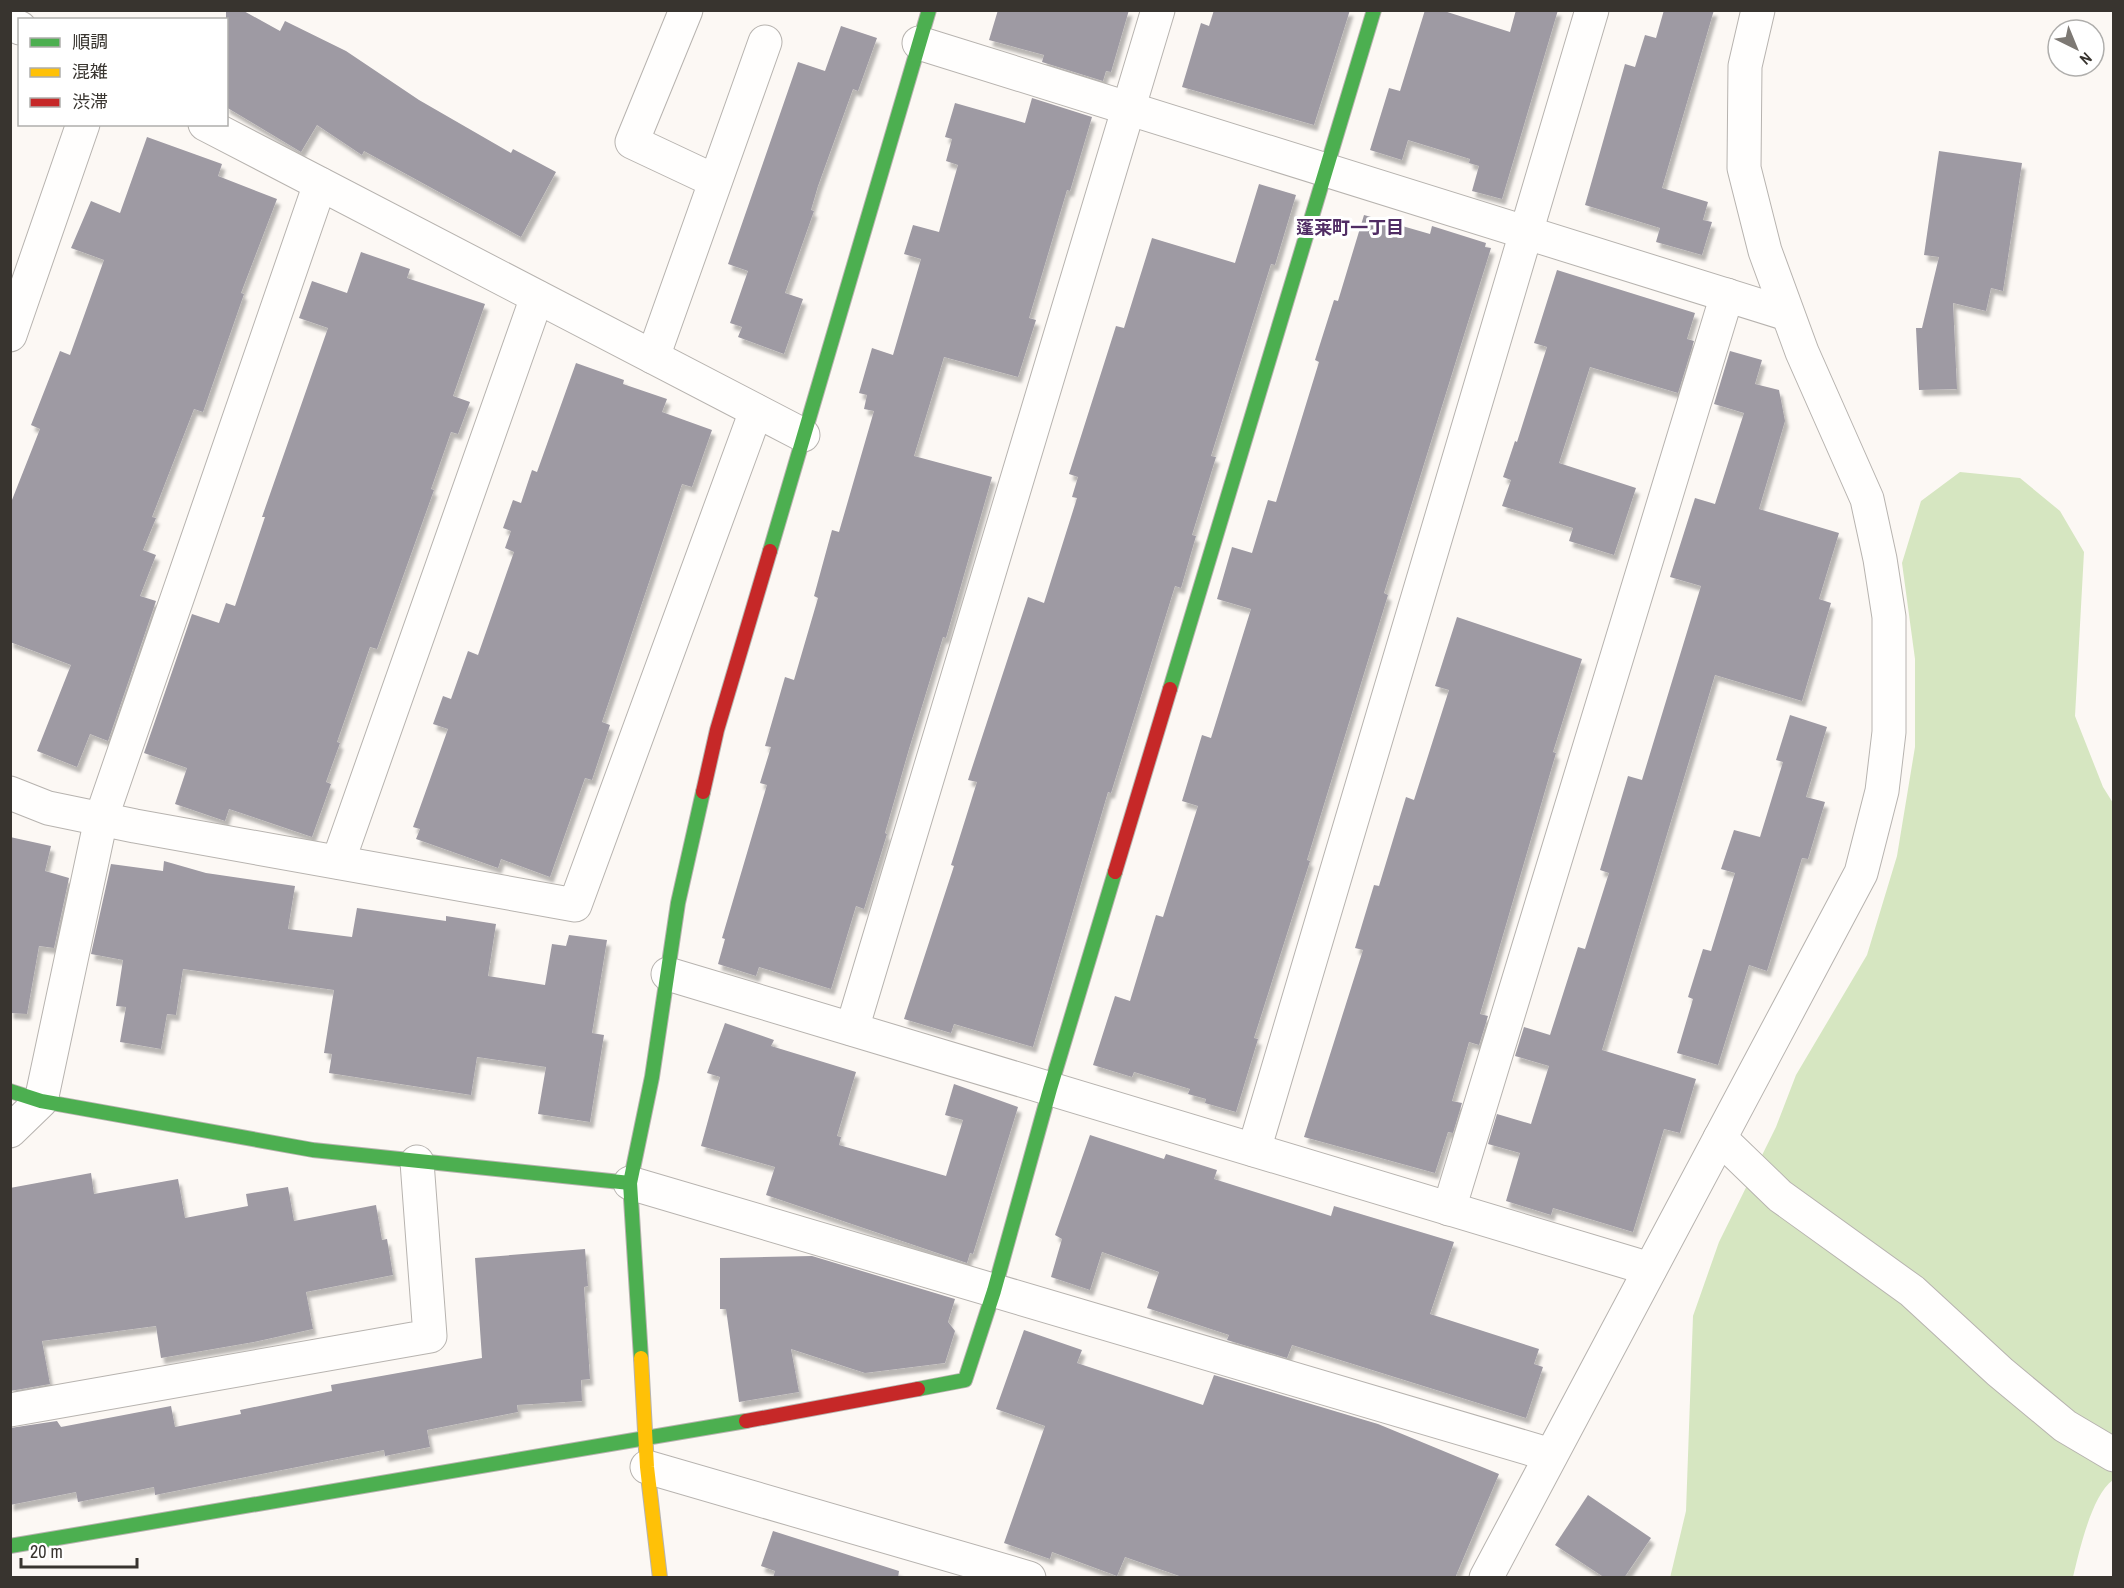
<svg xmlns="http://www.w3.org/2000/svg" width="2124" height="1588" font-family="'Archivo Narrow','Noto Sans JP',sans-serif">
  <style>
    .forest { fill: #d6e6c1 }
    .building { fill: #9e9aa3; filter: url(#shadow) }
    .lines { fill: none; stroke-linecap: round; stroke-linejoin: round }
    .street-casing { stroke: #b7b3af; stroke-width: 35 }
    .fast-casing { stroke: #b7b3af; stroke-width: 16 }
    .slow-casing { stroke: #b7b3af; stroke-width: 16 }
    .jam-casing { stroke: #b7b3af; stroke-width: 16 }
    .street { stroke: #fffefd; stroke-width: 33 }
    .fast { stroke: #4caf50; stroke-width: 14 }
    .slow { stroke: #ffc107; stroke-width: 14 }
    .jam { stroke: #c62828; stroke-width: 14 }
    .labels { text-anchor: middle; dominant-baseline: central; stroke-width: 6; stroke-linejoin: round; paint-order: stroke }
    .neighbourhood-label { font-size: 18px; font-weight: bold; fill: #502c64; stroke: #fff }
  </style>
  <defs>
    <filter id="shadow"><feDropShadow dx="3.5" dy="6" stdDeviation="1.5" flood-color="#0004"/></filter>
  </defs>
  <rect width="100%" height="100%" fill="#fcf8f4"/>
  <path class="forest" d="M1960,472L2020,478L2060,511L2084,552L2075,716L2103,787L2113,803V1480C2092,1494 2079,1552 2073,1577L1670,1578L1686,1511L1693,1316L1719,1242L1776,1127L1796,1075L1867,955L1897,856L1915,747V659L1902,563L1921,501Z"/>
  <g class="building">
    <polygon points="226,10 242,10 280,31 285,21 346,51 419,100 511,153 513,149 556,172 521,237 364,151 362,155 317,125 301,152 226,107"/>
    <polygon points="998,10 1129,10 1111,72 1106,71 1103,81 1042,62 1044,55 989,40"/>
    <polygon points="1214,10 1350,10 1314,125 1182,87 1201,23 1209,26"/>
    <polygon points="1425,10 1441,10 1510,32 1516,10 1558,10 1502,199 1472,191 1479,166 1469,163 1470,159 1408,140 1402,160 1370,150 1389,88 1400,91"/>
    <polygon points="1664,10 1714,10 1662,188 1708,202 1703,220 1712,222 1702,255 1656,242 1660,228 1585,205 1625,64 1635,67 1645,35 1656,38"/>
    <polygon points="841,26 877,38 858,91 853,89 818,186 811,210 814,211 785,293 803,299 784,354 738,337 742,327 730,323 748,271 728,264 798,62 825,71"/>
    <polygon points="1032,98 1092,117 1070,191 1067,190 1029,318 1036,320 1018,377 944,357 914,456 992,477 946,638 943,637 909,749 885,833 887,834 864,909 856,906 831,989 759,967 756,976 718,964 725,939 722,938 767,785 760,783 771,747 765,746 785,677 794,680 818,598 814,596 832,530 839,532 874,411 864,409 867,395 859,393 872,348 893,355 921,259 904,254 913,225 939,232 958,165 946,161 952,139 945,137 955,103 1025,123"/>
    <polygon points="147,137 222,164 218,176 277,199 241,293 244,294 203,412 194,409 152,517 156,518 143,550 156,555 140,596 156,601 108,741 90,734 77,767 37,751 71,665 10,642 10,505 40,429 31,425 60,351 70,355 104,260 71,248 91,201 120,213"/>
    <polygon points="1939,151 2022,163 2003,291 1991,288 1986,311 1953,303 1957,389 1919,390 1916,328 1922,328 1939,257 1924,255"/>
    <polygon points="1259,184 1296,195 1275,265 1271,264 1211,456 1216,457 1192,535 1196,536 1181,588 1175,586 1111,793 1108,792 1033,1047 954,1024 951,1033 904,1019 954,866 951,865 977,782 968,780 1028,597 1044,603 1077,498 1072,497 1078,477 1069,474 1116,326 1124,328 1152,238 1235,263"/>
    <polygon points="1364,215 1430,234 1432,226 1486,243 1485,247 1491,248 1384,593 1388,595 1307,860 1310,861 1254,1038 1258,1039 1236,1112 1205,1103 1206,1099 1188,1094 1190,1089 1134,1072 1132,1077 1093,1065 1115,996 1130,1001 1156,915 1163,917 1198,806 1182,801 1202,735 1211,738 1251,609 1217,599 1232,547 1252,553 1268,500 1276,502 1319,362 1315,360 1334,300 1338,301"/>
    <polygon points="361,252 410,269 407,278 485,304 453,396 470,402 458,434 451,432 431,489 434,490 377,649 370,647 337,742 340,743 326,782 331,784 312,837 229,809 225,821 175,804 187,768 144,753 192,614 219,623 226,603 235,606 265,517 262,517 328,328 299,318 312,281 347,293"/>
    <polygon points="1557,270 1695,313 1687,339 1694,341 1678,393 1590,367 1559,463 1636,488 1614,555 1569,541 1573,528 1502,506 1511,480 1503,477 1515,441 1517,442 1547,347 1534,343"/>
    <polygon points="1730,351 1762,360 1755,384 1779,390 1785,421 1759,509 1839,533 1819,599 1831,603 1802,701 1715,675 1602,1050 1696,1079 1680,1133 1664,1129 1633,1232 1553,1208 1551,1215 1506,1201 1520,1153 1488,1144 1497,1114 1531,1124 1549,1066 1515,1056 1524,1027 1550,1035 1578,947 1585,949 1609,873 1600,870 1628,776 1642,780 1701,586 1670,577 1695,498 1715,504 1744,413 1714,404"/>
    <polygon points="576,363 624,380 623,384 667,399 662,412 712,430 692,487 682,484 602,722 610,725 592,780 585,778 550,877 501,859 498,868 416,839 420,829 413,827 448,729 433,724 443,696 451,699 468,651 478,655 514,552 505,548 511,531 503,528 513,500 521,503 532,470 537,472"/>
    <polygon points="1457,617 1582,659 1553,752 1556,753 1480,1014 1488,1016 1479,1045 1469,1042 1452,1101 1462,1103 1453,1133 1448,1132 1435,1173 1304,1137 1363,950 1355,948 1374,885 1379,886 1406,797 1414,800 1449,690 1435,686"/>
    <polygon points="1790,715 1827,727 1806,797 1825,802 1808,859 1802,858 1767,971 1749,965 1718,1065 1677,1053 1693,999 1688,997 1703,949 1711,951 1735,873 1721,869 1734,830 1760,837 1783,762 1776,760"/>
    <polygon points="10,837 51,846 45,871 69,878 54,948 39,946 27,1014 10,1013"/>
    <polygon points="164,861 206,873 295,886 288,929 352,937 357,908 446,921 446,916 496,924 488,976 545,985 552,944 566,946 569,935 607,940 592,1033 604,1035 590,1122 538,1114 546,1067 477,1057 471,1095 329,1073 332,1054 324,1053 334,990 183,969 176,1015 167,1014 161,1049 120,1042 126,1007 116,1006 123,960 91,954 111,864 163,871"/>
    <polygon points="725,1023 774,1040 771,1046 856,1072 837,1136 841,1137 839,1145 946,1176 963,1120 945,1115 954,1084 1018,1107 973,1254 970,1253 967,1263 766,1195 775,1167 701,1146 720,1077 707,1073"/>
    <polygon points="1090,1135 1164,1159 1166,1154 1217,1170 1214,1179 1331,1216 1334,1206 1454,1242 1430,1314 1539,1349 1534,1364 1543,1367 1526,1418 1292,1345 1287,1358 1227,1340 1229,1335 1147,1308 1159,1272 1102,1252 1090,1290 1051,1277 1062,1239 1055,1235"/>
    <polygon points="91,1173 94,1194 178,1179 185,1218 248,1206 246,1194 288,1187 294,1221 376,1205 382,1240 387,1239 393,1275 306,1292 313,1329 254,1342 161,1358 156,1326 42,1341 50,1384 10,1391 10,1188"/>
    <polygon points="585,1249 588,1286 584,1287 590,1379 581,1380 582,1401 517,1405 518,1412 427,1430 430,1447 385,1456 384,1450 155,1495 154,1487 78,1502 76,1492 10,1505 10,1428 57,1421 61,1427 171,1406 175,1427 241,1414 240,1410 332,1391 331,1385 482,1358 475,1258"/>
    <polygon points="812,1256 955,1299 948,1322 955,1331 945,1363 865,1373 791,1349 799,1392 739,1402 726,1309 720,1309 720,1258"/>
    <polygon points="1024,1330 1082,1350 1077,1363 1203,1405 1214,1375 1378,1424 1499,1474 1455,1578 1185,1578 1125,1557 1117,1576 1052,1552 1050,1559 1004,1543 1045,1426 996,1409"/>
    <polygon points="1588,1495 1651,1538 1624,1578 1605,1578 1555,1545"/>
    <polygon points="773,1531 899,1571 898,1578 773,1578 775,1571 761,1566"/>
  </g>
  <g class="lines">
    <defs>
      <g id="street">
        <polyline points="686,10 632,142 715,181"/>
        <polyline points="10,23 20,28"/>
        <polyline points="919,43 1787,314"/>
        <polyline points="205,124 803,435"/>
        <polyline points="10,335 83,124"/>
        <polyline points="653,357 765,42"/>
        <polyline points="10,793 48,808 135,826 575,905 756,411"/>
        <polyline points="338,862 537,297"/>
        <polyline points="668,974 1650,1269"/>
        <polyline points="852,1029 1158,10"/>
        <polyline points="10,1131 41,1101 101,819 320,184"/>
        <polyline points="1720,1138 1780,1196 1912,1291 2000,1372 2065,1426 2114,1455"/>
        <polyline points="1254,1150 1592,10"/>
        <polyline points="630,1183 1551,1455"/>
        <polyline points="1449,1209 1727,295"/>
        <polyline points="10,1410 430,1336 417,1162"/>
        <polyline points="647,1467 1029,1578"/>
        <polyline points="1486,1578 1861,873 1882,791 1889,732 1889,617 1880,559 1867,499 1802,352 1765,251 1744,168 1745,66 1758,10"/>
      </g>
      <g id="fast">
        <polyline points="770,551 929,10"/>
        <polyline points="1170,689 1374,10"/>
        <polyline points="10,1091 41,1101 313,1150 630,1183"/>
        <polyline points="641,1358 630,1183 652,1077 678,903 703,792"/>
        <polyline points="918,1389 965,1380 994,1291 1050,1089 1115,872"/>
        <polyline points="10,1546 746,1421"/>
      </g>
      <polyline id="slow" points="641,1358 647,1467 660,1578"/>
      <g id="jam">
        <polyline points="703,792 717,730 770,551"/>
        <polyline points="1115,872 1170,689"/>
        <polyline points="746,1421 918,1389"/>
      </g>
    </defs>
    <use href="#street" class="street-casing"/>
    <use href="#fast" class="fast-casing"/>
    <use href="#slow" class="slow-casing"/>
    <use href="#jam" class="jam-casing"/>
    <use href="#street" class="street"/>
    <use href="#fast" class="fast"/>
    <use href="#slow" class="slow"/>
    <use href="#jam" class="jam"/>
  </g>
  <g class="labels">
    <g class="neighbourhood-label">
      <text x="1350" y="227">蓬莱町一丁目</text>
    </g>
  </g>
  <rect width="2124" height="1588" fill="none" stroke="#38342f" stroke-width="24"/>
  <rect x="18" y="18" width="210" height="108" fill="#ffffff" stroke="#afaeac" stroke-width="1.5"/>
  <rect x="30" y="38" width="30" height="9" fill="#4caf50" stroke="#afaeac" stroke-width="1.5"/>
  <text x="72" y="48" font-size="18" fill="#38342f">順調</text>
  <rect x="30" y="68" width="30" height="9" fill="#ffc107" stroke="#afaeac" stroke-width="1.5"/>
  <text x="72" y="78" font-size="18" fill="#38342f">混雑</text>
  <rect x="30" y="98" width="30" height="9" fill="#c62828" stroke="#afaeac" stroke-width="1.5"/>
  <text x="72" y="108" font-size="18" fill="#38342f">渋滞</text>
  <g transform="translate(2076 48) rotate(137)"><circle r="28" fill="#ffffff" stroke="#afaeac" stroke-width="1.5"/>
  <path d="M0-4.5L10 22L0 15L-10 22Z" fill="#7d7974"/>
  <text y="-9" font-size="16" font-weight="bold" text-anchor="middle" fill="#38342f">N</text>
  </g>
  <path d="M21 1558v9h116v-9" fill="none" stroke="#38342f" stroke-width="3"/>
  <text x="30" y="1558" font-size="18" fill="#38342f" stroke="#ffffff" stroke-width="4.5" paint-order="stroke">20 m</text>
</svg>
